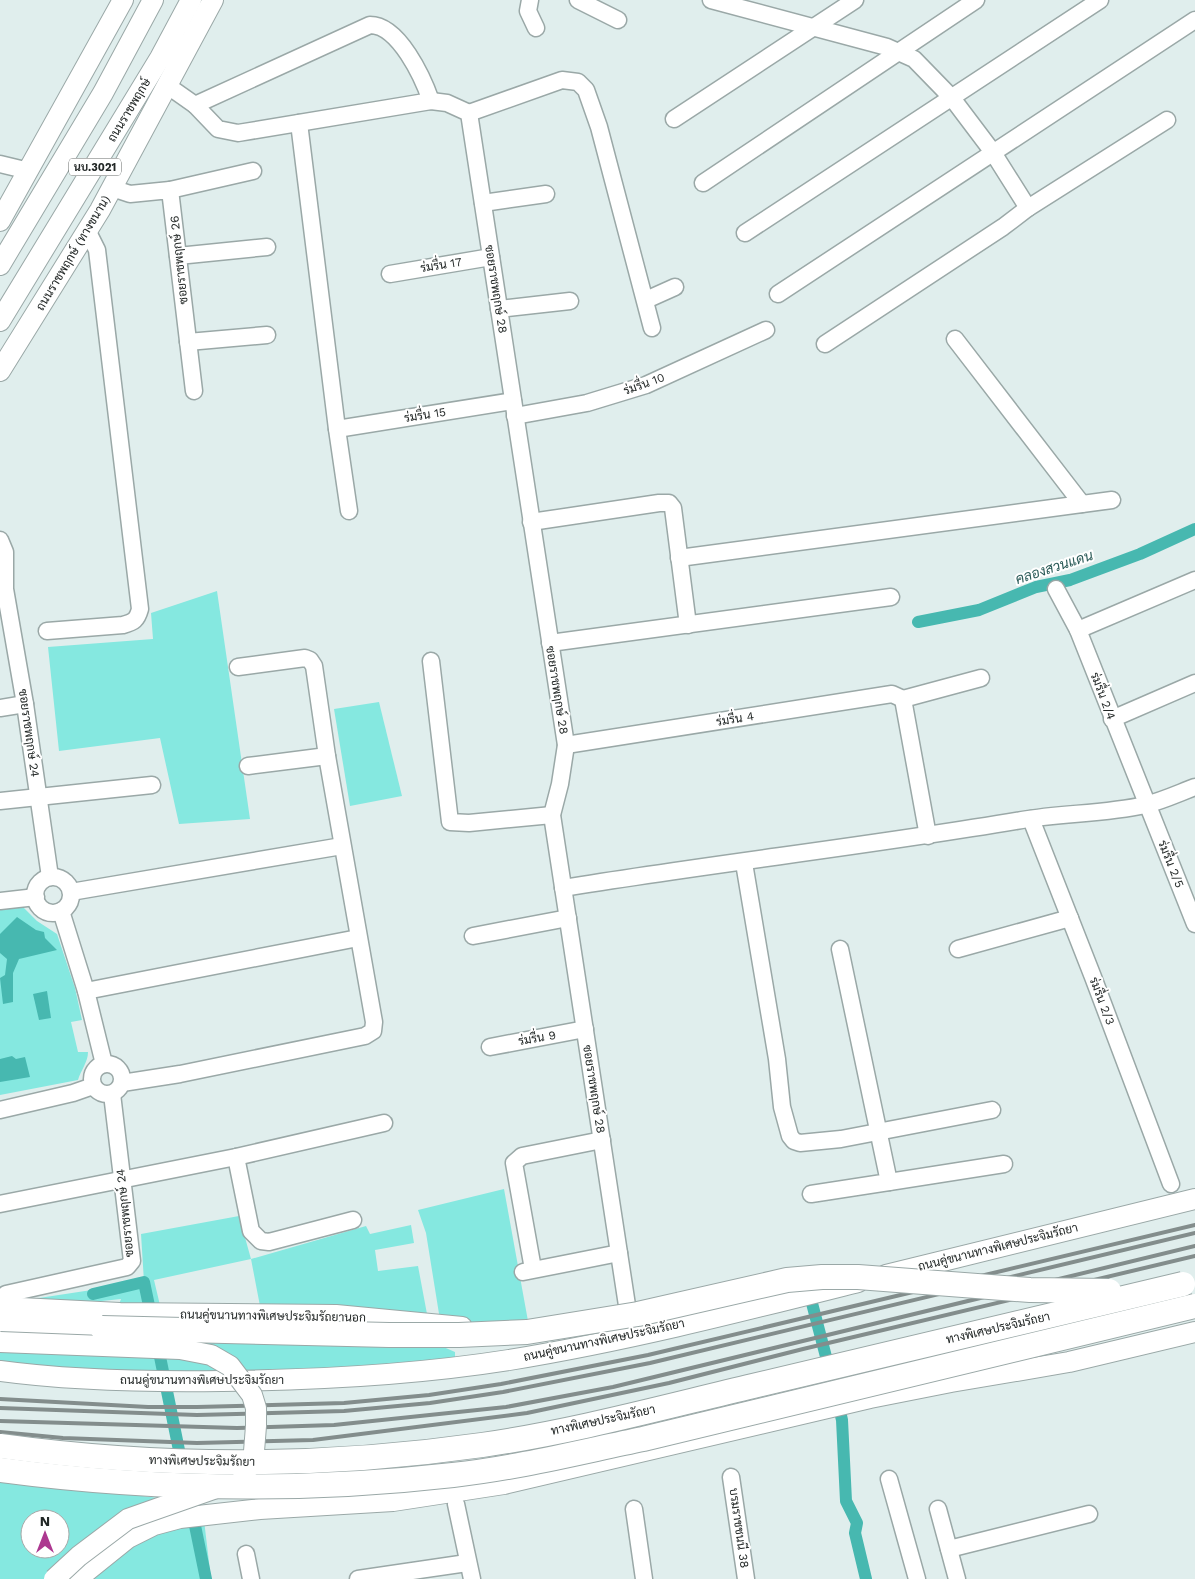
<svg xmlns="http://www.w3.org/2000/svg" width="1195" height="1579" font-family="'Work Sans',Sarabun,sans-serif">
  <style>
    .green { fill: #85e8e0; fill-rule: evenodd }
    .water { fill: #47b8b0 }
    .lines { fill: none; stroke-linecap: round; stroke-linejoin: round }
    .canal { stroke: #47b8b0; stroke-width: 12 }
    .minor-casing { stroke: #9aa8a7; stroke-width: 19 }
    .major-casing { stroke: #9aa8a7; stroke-width: 22 }
    .highway-casing { stroke: #9aa8a7; stroke-width: 26 }
    .minor { stroke: #fff; stroke-width: 16 }
    .major { stroke: #fff; stroke-width: 20 }
    .highway { stroke: #fff; stroke-width: 24 }
    .rail { stroke: #838d8c; stroke-width: 4 }
    .major-bridge-casing { stroke: #9aa8a7; stroke-width: 22; stroke-linecap: butt }
    .highway-bridge-casing { stroke: #9aa8a7; stroke-width: 26; stroke-linecap: butt }
    .major-bridge { stroke: #fff; stroke-width: 20 }
    .highway-bridge { stroke: #fff; stroke-width: 24 }
    .labels { text-anchor: middle; dominant-baseline: central; stroke-width: 4; stroke-linejoin: round; paint-order: stroke }
    .shield { fill: #fff; stroke: #646867; stroke-width: 1 }
    .shield-label { font-size: 11px; font-weight: bold; fill: #222726 }
    .street-label { font-size: 12px; fill: #222726; stroke: #fff }
    .water-label { font-size: 14px; font-style: italic; fill: #2a5a57; stroke: #fff }
  </style>
  <rect width="100%" height="100%" fill="#e0eeed"/>
  <g class="green">
    <polygon points="217,591 250,819 179,824 160,738 59,751 48,647 153,639 151,613"/>
    <polygon points="379,702 402,796 350,806 334,709"/>
    <path d="M23,907L37,921L57,934L75,988L82,1020L71,1022L78,1052H88C88,1062 81,1070 78,1080L0,1095V910Z"/>
    <polygon points="504,1189 528,1321 485,1326 440,1320 426,1233 418,1210"/>
    <path d="M239,1216L251,1259L366,1226L370,1234L411,1225L414,1243L375,1250L378,1271L418,1266L427,1314L260,1306L251,1259L154,1280L163,1318L432,1342L455,1352V1362C351,1373 245,1374 140,1371C93,1370 47,1369 0,1364V1350L114,1318L121,1299L92,1302L26,1300L144,1282L141,1234Z"/>
    <path d="M13,1481L202,1503L211,1579H0V1482ZM30,1519H60V1549H30Z"/>
  </g>
  <g class="water">
    <polygon points="17,917 36,930 44,932 45,938 57,950 19,959 13,973 13,1002 3,1004 0,978 5,975 7,959 0,953 0,934"/>
    <polygon points="47,991 51,1018 39,1020 33,994"/>
    <polygon points="12,1056 16,1059 25,1057 30,1077 0,1082 0,1059"/>
  </g>
  <g class="lines">
    <g class="canal">
      <polyline points="918,622 979,610 1036,587 1070,580 1140,554 1195,529"/>
      <polyline points="808,1288 830,1372"/>
      <polyline points="93,1294 144,1282 152,1320"/>
      <polyline points="157,1342 182,1465"/>
      <polyline points="837,1399 842,1420 846,1501 857,1523 855,1533 866,1579"/>
      <polyline points="192,1511 206,1579"/>
    </g>
    <defs>
      <g id="minor">
        <polyline points="530,0 528,11 536,28"/>
        <polyline points="578,0 618,20"/>
        <polyline points="711,0 887,47 914,59 952,98 992,151 1028,208"/>
        <path d="M370,25C399,25 423,78 431,101L238,133L218,129L195,105Z"/>
        <polyline points="168,86 195,105"/>
        <polyline points="431,101 447,103 469,113 566,745 560,784 552,815 630,1325"/>
        <polyline points="469,113 562,80 578,82 586,90 599,127 652,328"/>
        <polyline points="674,119 855,0"/>
        <polyline points="299,123 337,429 349,511"/>
        <polyline points="0,164 29,171"/>
        <polyline points="703,183 976,0"/>
        <polyline points="112,188 130,194 170,190 194,391"/>
        <polyline points="170,190 253,171"/>
        <polyline points="483,203 546,194"/>
        <polyline points="745,233 1100,0"/>
        <polyline points="178,256 267,247"/>
        <polyline points="390,274 491,257"/>
        <polyline points="778,294 1195,20"/>
        <polyline points="646,300 675,287"/>
        <polyline points="499,309 570,301"/>
        <polyline points="955,339 1082,504"/>
        <polyline points="188,342 267,335"/>
        <polyline points="825,344 1003,227 1028,208 1167,120"/>
        <polyline points="515,416 587,403 646,385 766,330"/>
        <polyline points="337,429 513,401"/>
        <polyline points="531,522 659,503 669,503 673,508 688,625"/>
        <polyline points="0,540 5,552 5,589 25,704 50,877"/>
        <polyline points="679,558 1112,500"/>
        <polyline points="1056,589 1078,630 1195,924"/>
        <polyline points="1078,630 1195,580"/>
        <path d="M47,631L123,625C134,622 137,620 140,609L97,250L87,230"/>
        <polyline points="550,643 891,597"/>
        <polyline points="431,661 450,822 469,823 552,815"/>
        <polyline points="903,699 928,836"/>
        <polyline points="903,699 981,678"/>
        <polyline points="0,708 25,704"/>
        <polyline points="1112,719 1195,683"/>
        <polyline points="566,745 892,694 903,699"/>
        <polyline points="248,766 327,756"/>
        <polyline points="0,801 152,785"/>
        <polyline points="1031,819 1093,977 1171,1184"/>
        <polyline points="744,863 777,1059 782,1107 790,1136 794,1141 800,1143 841,1139 992,1110"/>
        <circle cx="53" cy="895" r="18"/>
        <path d="M563,888C716,863 869,846 1022,820C1063,813 1105,814 1145,805C1162,801 1179,793 1195,787"/>
        <polyline points="71,892 342,846"/>
        <polyline points="0,901 36,897"/>
        <polyline points="61,911 86,991 104,1064"/>
        <polyline points="473,936 568,918"/>
        <polyline points="958,949 1070,918"/>
        <polyline points="86,991 358,938"/>
        <polyline points="490,1047 585,1029"/>
        <circle cx="107" cy="1079" r="15"/>
        <polyline points="122,1083 180,1074 365,1036 373,1031 374,1022 327,756 314,666 310,660 305,658 238,667"/>
        <polyline points="0,1110 73,1093 93,1086"/>
        <polyline points="236,1157 251,1231 261,1241 269,1242 353,1220"/>
        <polyline points="889,1182 1004,1164"/>
        <polyline points="811,1194 889,1182 840,949"/>
        <polyline points="0,1204 236,1157 384,1123"/>
        <polyline points="533,1269 514,1163 522,1156 602,1140"/>
        <polyline points="523,1272 619,1253"/>
        <polyline points="6,1294 127,1267 132,1261 112,1094"/>
        <polyline points="731,1477 746,1579"/>
        <polyline points="889,1479 917,1579"/>
        <polyline points="456,1504 472,1579"/>
        <polyline points="634,1509 644,1579"/>
        <polyline points="938,1509 957,1579"/>
        <polyline points="949,1549 1089,1514"/>
        <polyline points="246,1554 251,1579"/>
        <polyline points="358,1579 467,1563"/>
      </g>
      <g id="major">
        <polyline points="0,221 123,0"/>
        <polyline points="0,265 103,93 153,0"/>
        <polyline points="0,321 160,58 191,0"/>
        <polyline points="0,371 100,210 213,0"/>
        <polyline points="886,1275 1195,1199"/>
        <polyline points="0,1307 120,1313 336,1315 462,1327"/>
        <path d="M0,1371C73,1381 148,1382 222,1381C318,1380 414,1375 509,1360C626,1341 743,1311 858,1282"/>
        <polyline points="77,1579 128,1538 154,1525 180,1518 260,1509 393,1501 504,1484 870,1398 951,1382 1069,1362 1195,1332"/>
      </g>
      <polyline id="highway" points="0,1324 102,1328"/>
    </defs>
    <use href="#minor" class="minor-casing"/>
    <use href="#major" class="major-casing"/>
    <use href="#highway" class="highway-casing"/>
    <use href="#minor" class="minor"/>
    <use href="#major" class="major"/>
    <use href="#highway" class="highway"/>
    <g class="rail">
      <polyline points="0,1399 148,1407 197,1407 344,1403 429,1395 501,1384 648,1355 1195,1225"/>
      <polyline points="0,1408 197,1415 344,1411 430,1403 503,1392 650,1363 1195,1233"/>
      <polyline points="0,1421 237,1428 334,1425 506,1407 613,1387 1195,1246"/>
      <polyline points="0,1432 63,1438 197,1443 313,1440 527,1413 669,1383 803,1349 1195,1256"/>
    </g>
    <defs>
      <g id="major-bridge">
        <polyline points="0,1342 180,1349 211,1355 230,1366 252,1395 256,1408 256,1426 253,1464 243,1472"/>
        <polyline points="54,1579 79,1556 128,1519 216,1488"/>
      </g>
      <g id="highway-bridge">
        <polyline points="102,1328 389,1335 459,1335 527,1332 638,1314 787,1280 822,1277 858,1277 1030,1290 1109,1291"/>
        <path d="M0,1446C161,1468 321,1468 482,1445C573,1432 664,1407 753,1386C897,1352 1040,1318 1183,1284"/>
        <path d="M0,1470C150,1490 303,1492 453,1475C517,1468 580,1452 643,1439L1195,1306"/>
      </g>
    </defs>
    <use href="#major-bridge" class="major-bridge-casing"/>
    <use href="#highway-bridge" class="highway-bridge-casing"/>
    <use href="#major-bridge" class="major-bridge"/>
    <use href="#highway-bridge" class="highway-bridge"/>
  </g>
  <g class="labels">
    <rect class="shield" x="69" y="158.5" width="52" height="17" rx="4"/>
    <g class="shield-label">
      <text x="95" y="167">นบ.3021</text>
    </g>
    <g class="street-label">
      <text transform="translate(129 110) rotate(-59)">ถนนราชพฤกษ์</text>
      <text transform="translate(73 253) rotate(-59)">ถนนราชพฤกษ์ (ทางขนาน)</text>
      <text transform="translate(179 260) rotate(-96)">ซอยราชพฤกษ์ 26</text>
      <text transform="translate(441 265) rotate(-9)">ร่มรื่น 17</text>
      <text transform="translate(496 289) rotate(81)">ซอยราชพฤกษ์ 28</text>
      <text transform="translate(644 384) rotate(-20)">ร่มรื่น 10</text>
      <text transform="translate(425 415) rotate(-9)">ร่มรื่น 15</text>
      <text transform="translate(557 690) rotate(81)">ซอยราชพฤกษ์ 28</text>
      <text transform="translate(1103 696) rotate(69)">ร่มรื่น 2/4</text>
      <text transform="translate(735 719) rotate(-9)">ร่มรื่น 4</text>
      <text transform="translate(29 733) rotate(82)">ซอยราชพฤกษ์ 24</text>
      <text transform="translate(1171 864) rotate(68)">ร่มรื่น 2/5</text>
      <text transform="translate(1102 1001) rotate(69)">ร่มรื่น 2/3</text>
      <text transform="translate(537 1038) rotate(-10)">ร่มรื่น 9</text>
      <text transform="translate(594 1089) rotate(81)">ซอยราชพฤกษ์ 28</text>
      <text transform="translate(125 1213) rotate(-96)">ซอยราชพฤกษ์ 24</text>
      <text transform="translate(998 1247) rotate(-14)">ถนนคู่ขนานทางพิเศษประจิมรัถยา</text>
      <text transform="translate(273 1316) rotate(1)">ถนนคู่ขนานทางพิเศษประจิมรัถยานอก</text>
      <text transform="translate(998 1328) rotate(-13)">ทางพิเศษประจิมรัถยา</text>
      <text transform="translate(604 1340) rotate(-12)">ถนนคู่ขนานทางพิเศษประจิมรัถยา</text>
      <text x="202" y="1380">ถนนคู่ขนานทางพิเศษประจิมรัถยา</text>
      <text transform="translate(603 1420) rotate(-12)">ทางพิเศษประจิมรัถยา</text>
      <text transform="translate(202 1461) rotate(1)">ทางพิเศษประจิมรัถยา</text>
      <text transform="translate(739 1528) rotate(82)">บรมราชชนนี 38</text>
    </g>
    <g class="water-label">
      <text transform="translate(1054 567) rotate(-18)">คลองสวนแดน</text>
    </g>
  </g>
  <g transform="translate(45 1534)"><circle r="24" fill="#ffffff" stroke="#a7a9a8"/>
  <path d="M0-4L9 19L0 12L-9 19Z" fill="#ad3890"/>
  <text y="-8" font-size="14" font-weight="bold" text-anchor="middle" fill="#222726">N</text>
  </g>
</svg>
